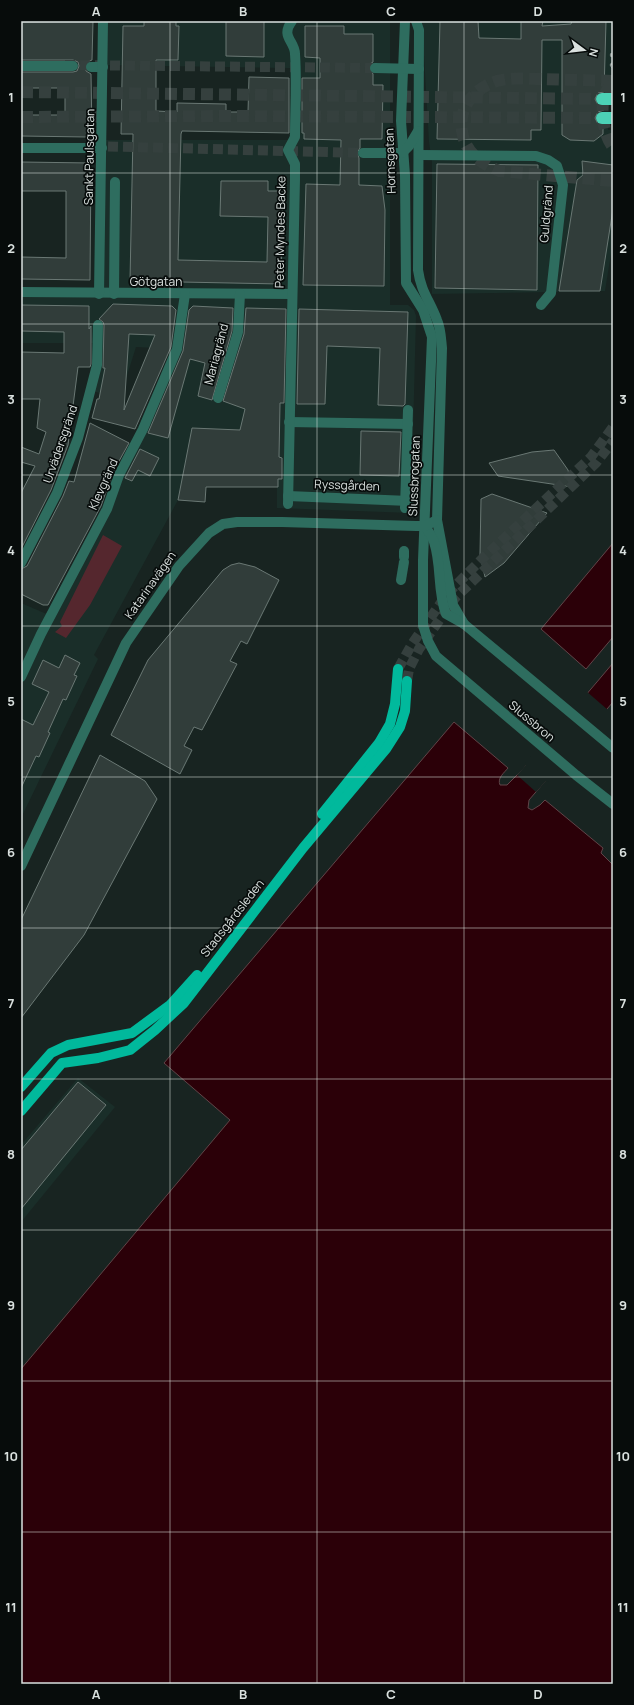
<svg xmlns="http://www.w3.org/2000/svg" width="634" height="1705" font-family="Manrope,sans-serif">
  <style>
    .built { fill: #1a2e29 }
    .green { fill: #55272e }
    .water { fill: #2b0008; stroke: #604448 }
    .pier { fill: #182421 }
    .building { fill: #313d3a; stroke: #6a7874; fill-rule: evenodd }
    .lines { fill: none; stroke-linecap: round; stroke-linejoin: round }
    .minor-tunnel { stroke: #35403e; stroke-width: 10; stroke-dasharray: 10 5; stroke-linecap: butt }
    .major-tunnel { stroke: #35403e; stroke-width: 10; stroke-dasharray: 10 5; stroke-linecap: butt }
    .highway-tunnel { stroke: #35403e; stroke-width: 12; stroke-dasharray: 12 6; stroke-linecap: butt }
    .minor { stroke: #2e6d5f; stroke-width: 10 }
    .major { stroke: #01b99c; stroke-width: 10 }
    .rail-casing { stroke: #818b88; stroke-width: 4.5 }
    .rail { stroke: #070c0b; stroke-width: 3; stroke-dasharray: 9; stroke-linecap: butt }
    .highway-bridge { stroke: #4cd2b6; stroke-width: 12 }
    .grid { fill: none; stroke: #dae1df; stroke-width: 1; stroke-opacity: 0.55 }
    .labels { text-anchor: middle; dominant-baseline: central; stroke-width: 3.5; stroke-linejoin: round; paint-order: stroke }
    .street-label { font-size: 12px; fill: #dae1df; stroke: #070c0b }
    .neatline { fill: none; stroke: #dae1df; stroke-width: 1.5 }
    .grid-label { font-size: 13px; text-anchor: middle; font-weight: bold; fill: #dae1df }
  </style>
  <rect width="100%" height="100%" fill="#182421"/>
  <g class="built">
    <polygon points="103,21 390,21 390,305 408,305 414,310 416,316 411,513 277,508 277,487 206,487 205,502 178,500 94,655 98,659 21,818 21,603 49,615 99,522 175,349 136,347 120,398 92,391 99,343 21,343 21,291 99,293 102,140 289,140 290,68 104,65"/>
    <polygon points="422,21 613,21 608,130 613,130 613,241 605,291 432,294 432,162 429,142"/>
    <polygon points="78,1078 115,1107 21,1222 21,1145"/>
  </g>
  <polygon class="green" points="103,535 122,546 90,605 66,638 55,632 62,626 60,622"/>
  <g class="water">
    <polygon points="613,543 613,637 586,669 541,629"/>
    <path d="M613,663V702L529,800L528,808L532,810L540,805L545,800L603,848L601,853L613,865V1684H21V1369L230,1120L164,1063L454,722L508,768C504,773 497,778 500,785H507L524,768Z"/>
  </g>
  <polygon class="pier" points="586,691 608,710 548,782 546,781 536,792 517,775 526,765 525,763"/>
  <g class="building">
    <polygon points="93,21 92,60 87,62 85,67 86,71 91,74 92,134 87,137 21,136 21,115 65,115 65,88 21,88 21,72 73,72 77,71 79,66 78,62 73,60 21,60 21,22"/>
    <polygon points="144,21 176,21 176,26 179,26 178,60 156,60 156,111 177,112 177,103 226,104 226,112 248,112 249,77 289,78 289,133 182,131 181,134 178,260 267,262 268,217 220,216 221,181 268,181 268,191 283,191 281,284 130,281 133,134 121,134 123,26 144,26"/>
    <polygon points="226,21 264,21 264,57 226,56"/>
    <polygon points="440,21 478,21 479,38 521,39 521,21 543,21 542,26 571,24 572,21 606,21 604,92 598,93 595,99 598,105 604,106 604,110 598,112 595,118 598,124 603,126 603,134 594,141 570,140 562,135 562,40 542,40 541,130 531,130 531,140 437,139"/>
    <polygon points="305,26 344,26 344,34 373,34 373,62 370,64 369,68 373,74 373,85 383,85 382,139 360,139 360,148 357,153 359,158 359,185 382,186 385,210 384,286 303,285 306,184 340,185 341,140 304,139 304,133 302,133 302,78 320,78 320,58 305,57"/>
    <polygon points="582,161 613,165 613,209 600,291 559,291 577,180 583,175"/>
    <polygon points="21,162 91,163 90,280 21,279 21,257 66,258 66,191 21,191"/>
    <polygon points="437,164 538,165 537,290 435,288"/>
    <path d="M113,304L172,306L176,310L171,347L135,429L92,418L97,399H99L105,368H103L104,325L103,322L99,319ZM129,334L155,335L124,410Z"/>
    <polygon points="21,305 89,306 89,329 91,326 91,364 90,367 78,367 68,445 51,490 21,549 21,493 35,466 21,462 21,447 39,454 46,432 37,428 40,399 21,399 21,352 64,353 64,332 21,331"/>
    <polygon points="193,306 233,308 232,331 212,400 198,396 205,363 190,359 168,438 148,433 183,351 189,310"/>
    <polygon points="246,308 286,309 284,403 280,403 279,457 282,458 282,479 278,479 278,487 206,487 205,502 178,500 192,428 240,430 245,409 223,401 244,334"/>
    <polygon points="299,309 408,312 405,404 403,406 378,405 380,348 327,346 325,404 297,404"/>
    <polygon points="90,423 129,443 113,472 101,506 48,605 43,605 21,594 21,569 27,566 63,496 69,481 74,482"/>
    <polygon points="361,431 401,432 399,476 360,475"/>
    <polygon points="140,449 159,458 150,476 138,470 132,481 125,478"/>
    <polygon points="554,450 568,470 572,487 498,476 489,463 532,452"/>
    <polygon points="492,494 547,513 504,563 485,577 480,555 481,499"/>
    <polygon points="239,563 255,567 279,580 247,644 241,641 230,661 237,664 202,730 194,727 184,746 192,750 180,774 111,735 148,660 223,570 231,565"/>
    <polygon points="65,655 80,663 74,675 77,676 66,700 63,699 48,732 50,733 39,757 36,756 21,788 21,719 33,725 49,692 32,684 43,660 59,668"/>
    <polygon points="100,755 145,781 157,799 84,935 21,1018 21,920"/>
    <polygon points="78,1082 106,1105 21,1209 21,1150"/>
  </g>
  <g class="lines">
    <g class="minor-tunnel">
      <polyline points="65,65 375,68"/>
      <polyline points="93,146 363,153"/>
    </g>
    <g class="major-tunnel">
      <polyline points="398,669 412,644 447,594 483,558 591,457 613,427"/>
      <polyline points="407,681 409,669 419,649 455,598 596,463 613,441"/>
    </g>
    <g class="highway-tunnel">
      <path d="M613,81C590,80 566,80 543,79C528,79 511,77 497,81C475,88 458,107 462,131C465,152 480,163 499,171L613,181"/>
      <path d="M613,84C596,94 602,134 613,147"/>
      <polyline points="21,92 602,99"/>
      <polyline points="21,117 227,116 602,118"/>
    </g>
    <g class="minor">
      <polyline points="405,21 401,121 405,175 406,283 423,310 432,337 423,560 423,625 428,641 436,656 576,775 613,804"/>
      <path d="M416,21L419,30L418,270C421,292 430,301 437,320C441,329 441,339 442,348L437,520L453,605L464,624"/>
      <polyline points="21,66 73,66"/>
      <polyline points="91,67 103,67"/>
      <polyline points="375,68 419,69"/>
      <polyline points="21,148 102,148"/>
      <polyline points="363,153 402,153 409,146 418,131"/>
      <polyline points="419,155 536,156 548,160 557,166 563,185 551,293 541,305"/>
      <polyline points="21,292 292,294"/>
      <polyline points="99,294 103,21"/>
      <polyline points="114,294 115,182"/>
      <polyline points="218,398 238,332 240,294"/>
      <polyline points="289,422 408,424"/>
      <polyline points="288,496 409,501"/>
      <path d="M288,504L295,179V164L288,150L295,137C295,110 297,82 295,54C295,41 280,37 292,21"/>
      <polyline points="405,508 408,410"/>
      <path d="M425,526C428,531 433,537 434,542C442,566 437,591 446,614L464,624L613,748"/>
      <polyline points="404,551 404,557"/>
      <polyline points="21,563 57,493 78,438 97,365 98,325"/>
      <polyline points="401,580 404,562"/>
      <polyline points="21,677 41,634 107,509 119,475 143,429 177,349 185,294"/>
      <polyline points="21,866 126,643 179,566 209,533 223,524 237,522 282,522 416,526 425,526 437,520"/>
    </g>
    <g class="major">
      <polyline points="322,814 379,743 390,724 395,704 398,669"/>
      <polyline points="21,1087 51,1053 68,1045 132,1033 170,1005 197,975"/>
      <polyline points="21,1111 62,1063 98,1058 130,1050 155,1030 184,1003 303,848 386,749 400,727 405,711 407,681"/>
    </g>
    <defs>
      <g id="rail">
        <polyline points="612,55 613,55"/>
        <polyline points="612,65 613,66"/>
      </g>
    </defs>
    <use href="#rail" class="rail-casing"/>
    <use href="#rail" class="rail"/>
    <g class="highway-bridge">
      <polyline points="602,99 613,99"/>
      <polyline points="602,118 613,118"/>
    </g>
  </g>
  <path class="grid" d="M170,21V1684M317,21V1684M464,21V1684M21,173H613M21,324H613M21,475H613M21,626H613M21,777H613M21,928H613M21,1079H613M21,1230H613M21,1381H613M21,1532H613"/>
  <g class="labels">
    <g class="street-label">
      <text transform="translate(89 157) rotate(-89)">Sankt Paulsgatan</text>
      <text transform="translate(390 161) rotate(-92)">Hornsgatan</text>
      <text transform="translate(546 214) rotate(-85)">Guldgränd</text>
      <text transform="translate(280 232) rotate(-89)">Peter Myndes Backe</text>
      <text x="156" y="281">Götgatan</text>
      <text transform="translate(216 354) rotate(-75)">Mariagränd</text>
      <text transform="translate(60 444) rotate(-71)">Urvädersgränd</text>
      <text transform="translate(414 476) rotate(-88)">Slussbrogatan</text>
      <text transform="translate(103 484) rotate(-66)">Klevgränd</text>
      <text transform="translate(347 485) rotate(2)">Ryssgården</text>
      <text transform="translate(150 585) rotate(-55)">Katarinavägen</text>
      <text transform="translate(532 721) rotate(40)">Slussbron</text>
      <text transform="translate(232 918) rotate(-52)">Stadsgårdsleden</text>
    </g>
  </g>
  <rect width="634" height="1705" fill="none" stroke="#070c0b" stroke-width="44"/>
  <g transform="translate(584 50) rotate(105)" stroke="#070c0b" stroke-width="3" paint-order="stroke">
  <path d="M0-3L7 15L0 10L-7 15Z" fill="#dae1df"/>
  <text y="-6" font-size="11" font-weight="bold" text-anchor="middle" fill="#dae1df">N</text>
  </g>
  <rect x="22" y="22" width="590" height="1661" class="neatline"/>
  <g class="grid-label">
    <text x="96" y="16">A</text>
    <text x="243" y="16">B</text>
    <text x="391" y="16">C</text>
    <text x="538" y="16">D</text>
    <text x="11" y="102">1</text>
    <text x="623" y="102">1</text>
    <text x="11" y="253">2</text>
    <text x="623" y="253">2</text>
    <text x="11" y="404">3</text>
    <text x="623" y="404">3</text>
    <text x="11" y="555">4</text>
    <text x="623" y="555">4</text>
    <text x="11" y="706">5</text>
    <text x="623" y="706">5</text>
    <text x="11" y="857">6</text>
    <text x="623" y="857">6</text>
    <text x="11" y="1008">7</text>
    <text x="623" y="1008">7</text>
    <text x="11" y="1159">8</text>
    <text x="623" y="1159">8</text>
    <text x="11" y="1310">9</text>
    <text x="623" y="1310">9</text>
    <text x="11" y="1461">10</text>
    <text x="623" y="1461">10</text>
    <text x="11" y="1612">11</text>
    <text x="623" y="1612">11</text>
    <text x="96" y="1699">A</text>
    <text x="243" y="1699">B</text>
    <text x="391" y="1699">C</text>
    <text x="538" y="1699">D</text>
  </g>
</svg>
